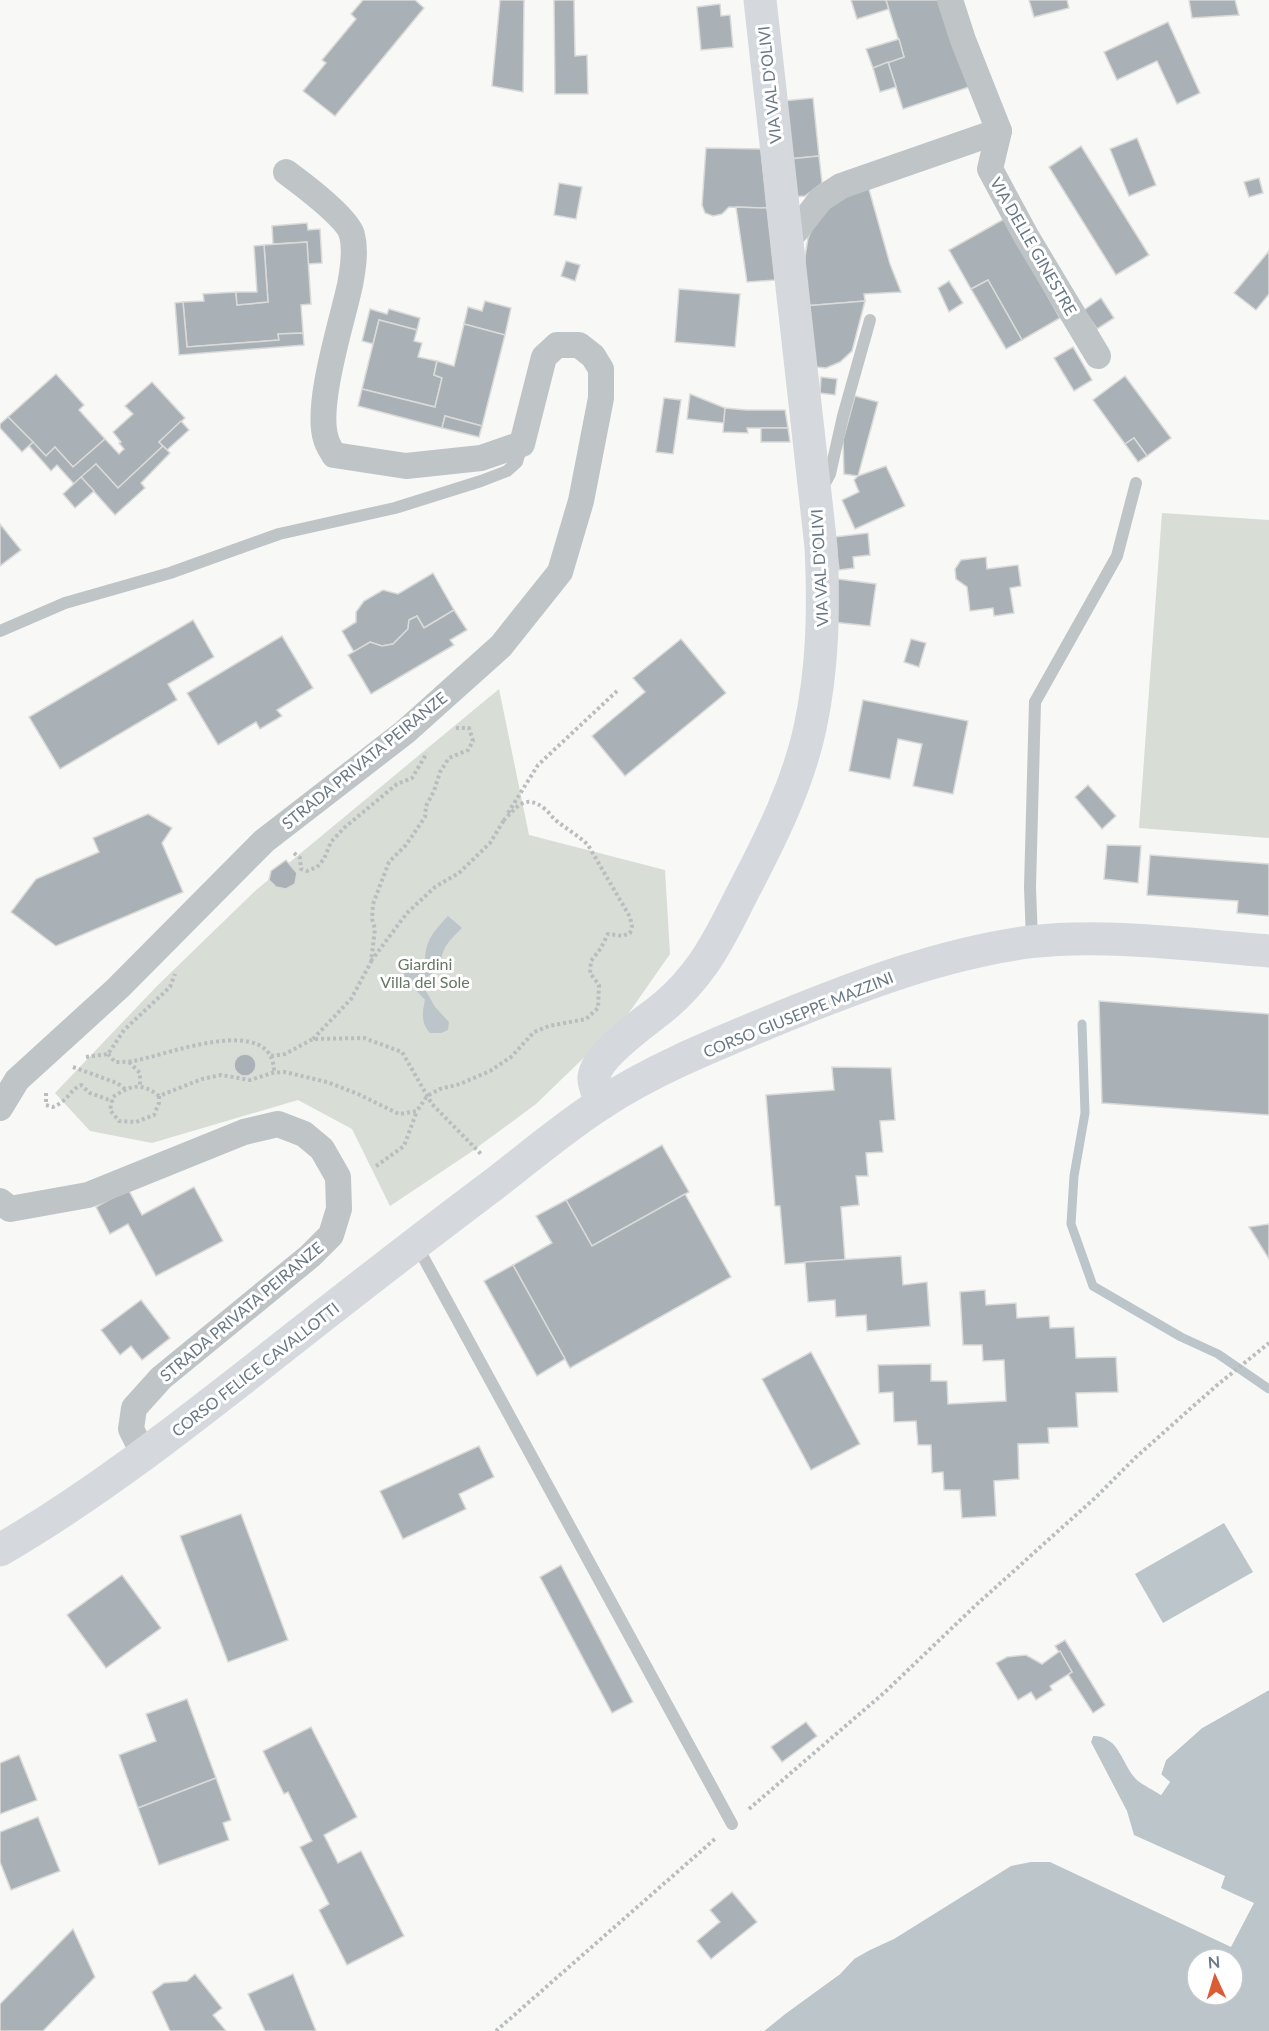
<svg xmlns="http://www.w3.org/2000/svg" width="1269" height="2031" font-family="Lato,sans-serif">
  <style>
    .green { fill: #d8ddd5 }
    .water { fill: #bbc5ca; fill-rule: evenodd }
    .pier { fill: #f8f8f6 }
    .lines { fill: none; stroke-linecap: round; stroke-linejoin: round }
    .stream { stroke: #bbc5ca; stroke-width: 9 }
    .building { fill: #a9b1b6; stroke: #dadad8; stroke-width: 1.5 }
    .path { stroke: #babdbf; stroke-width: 4; stroke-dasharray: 3 3; stroke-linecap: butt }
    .lane { stroke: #bfc4c7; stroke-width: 12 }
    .street { stroke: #bfc4c7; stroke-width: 26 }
    .secondary { stroke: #d5d9dd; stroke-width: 33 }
    .primary { stroke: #d5d9dd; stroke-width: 33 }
    .labels { text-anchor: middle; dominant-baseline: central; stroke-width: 6; stroke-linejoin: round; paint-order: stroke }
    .street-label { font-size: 16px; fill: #697885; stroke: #fff }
    .park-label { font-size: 16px; fill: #667864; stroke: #fff }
  </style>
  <rect width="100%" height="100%" fill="#f8f8f6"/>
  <g class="green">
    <polygon points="1162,513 1269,520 1269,838 1139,828"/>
    <polygon points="499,689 529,835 665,870 670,954 626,1017 536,1104 471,1152 390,1206 352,1129 298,1100 152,1143 90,1131 55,1093 157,986 255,891"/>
  </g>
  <g class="water">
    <path d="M448,916L462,928C448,942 442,947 440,967L421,982L435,1007L449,1022L448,1030L441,1033H430C421,1023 422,1013 425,1000L415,989L407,988L403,980L404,971L425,959C426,939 435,930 448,916Z"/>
    <polygon points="1224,1523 1253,1572 1163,1623 1135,1574"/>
    <path d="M1269,1690V2031H764L785,2014L840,1974L854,1959L870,1950L894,1939L1011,1866L1031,1862H1050L1231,1947L1254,1903L1221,1888L1225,1876L1134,1835L1127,1811L1091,1742L1093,1736C1121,1736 1121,1765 1137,1780C1144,1786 1154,1790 1161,1795L1170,1782L1161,1775L1166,1760L1202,1728ZM1197,1959H1233V1995H1197Z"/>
  </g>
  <g class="pier">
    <polygon points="1269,1687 1269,1690 1202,1728 1166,1760 1161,1774 1170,1782 1161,1795 1136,1779 1114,1744 1101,1736 1093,1736 1091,1742 1088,1740 1092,1734 1102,1733 1116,1741 1139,1777 1160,1791 1166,1783 1158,1775 1164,1758 1200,1726"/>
    <polygon points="853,1956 854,1959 840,1974 785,2014 764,2031 761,2031 771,2020 822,1985"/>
  </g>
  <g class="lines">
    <polyline class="stream" points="1082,1024 1085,1113 1074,1176 1071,1224 1093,1286 1181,1337 1218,1354 1269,1389"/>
  </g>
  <g class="building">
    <polygon points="363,0 415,0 424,8 335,116 303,91 326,63 322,60 356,19 351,14"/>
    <polygon points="500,0 524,0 523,92 492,86"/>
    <polygon points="554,0 574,0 575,56 587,55 588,94 555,94"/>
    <polygon points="851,0 886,0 889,9 857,19"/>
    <polygon points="886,0 940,0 969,87 903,109 888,62 904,57"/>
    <polygon points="1029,0 1067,0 1069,8 1034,17"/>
    <polygon points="1189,0 1235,0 1239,15 1192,18"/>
    <polygon points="720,4 721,16 730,15 733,47 701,50 697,7"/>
    <polygon points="1168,22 1200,93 1177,104 1157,61 1117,80 1104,52"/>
    <polygon points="899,39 904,57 873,68 866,49"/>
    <polygon points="888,62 896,87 880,92 873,68"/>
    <polygon points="813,98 819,156 789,159 783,101"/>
    <polygon points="1137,138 1156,185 1129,196 1110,149"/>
    <polygon points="1081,146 1149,255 1116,275 1049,167"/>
    <polygon points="706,148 761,149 767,208 729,207 722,214 713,216 705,213 702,205"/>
    <polygon points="819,156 822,183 805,196 793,197 789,159"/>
    <polygon points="1259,178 1263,193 1249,197 1244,182"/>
    <polygon points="559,183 582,187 576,219 554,215"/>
    <polygon points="868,186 890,264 901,292 864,294 865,301 804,306 805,257 808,238 817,218 833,195"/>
    <polygon points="736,207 767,208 775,280 747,282"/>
    <polygon points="1004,219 1060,318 1022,340 988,280 971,289 949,250"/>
    <polygon points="307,223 308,230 320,229 322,263 308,264 307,242 273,244 272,226"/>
    <polygon points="307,242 311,304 301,305 303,333 278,334 279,340 187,347 183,302 204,301 203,294 236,292 237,305 268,302 264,245"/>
    <polygon points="264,245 268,302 237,305 236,292 257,292 254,246"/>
    <polygon points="1269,251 1269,294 1256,310 1234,293"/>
    <polygon points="566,261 580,265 575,281 561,276"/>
    <polygon points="988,280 1022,340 1006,349 971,289"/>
    <polygon points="949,281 963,303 949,312 938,288"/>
    <polygon points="679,289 740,294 735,347 675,342"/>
    <polygon points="1101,298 1114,318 1097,329 1084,310"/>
    <polygon points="485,301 511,308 505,335 464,324 468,307 482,311"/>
    <polygon points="865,301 852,351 840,362 826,368 807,366 804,306"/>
    <polygon points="183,302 187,347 279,340 278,334 303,333 304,345 179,355 175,303"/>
    <polygon points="370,309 387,314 389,309 420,318 417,330 379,320 373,344 362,341"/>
    <polygon points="379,320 417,330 414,341 422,343 418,357 437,361 434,375 442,378 435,407 362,389"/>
    <polygon points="464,324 505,335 482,426 445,416 442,428 358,406 362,389 435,407 442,378 434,375 437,361 454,366"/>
    <polygon points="1073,347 1092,380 1074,391 1054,358"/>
    <polygon points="56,374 84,405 79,410 105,439 73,467 55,447 46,456 8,417"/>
    <polygon points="1125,376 1171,438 1147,456 1134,438 1125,444 1093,400"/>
    <polygon points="821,377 837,379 835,395 820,393"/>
    <polygon points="152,382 185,418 159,442 163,446 118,488 96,464 74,484 57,465 51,471 29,446 33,442 46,456 55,447 73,467 105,439 119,454 124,449 119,443 121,442 113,432 133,414 125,406"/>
    <polygon points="690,394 725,408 724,423 687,419"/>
    <polygon points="855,396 878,402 858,476 844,474 843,440"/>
    <polygon points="664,398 681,400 673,454 656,452"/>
    <polygon points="725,408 746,410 785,410 788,428 747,428 748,433 723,432"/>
    <polygon points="445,416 482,426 479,437 442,428"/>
    <polygon points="8,417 33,442 22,452 0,428 0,424"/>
    <polygon points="181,421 189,430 167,450 159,442"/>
    <polygon points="761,428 788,428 790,442 761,442"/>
    <polygon points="1134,438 1147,456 1138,462 1125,444"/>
    <polygon points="163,446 170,453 141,483 145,488 115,515 81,477 96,464 118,488"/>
    <polygon points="886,466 905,506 855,529 842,500 859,492 854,480 858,476"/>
    <polygon points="81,477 94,491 75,508 63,494"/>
    <polygon points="0,524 21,550 0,566"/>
    <polygon points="868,533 870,555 853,557 854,568 839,570 835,537"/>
    <polygon points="986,557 987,569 1018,565 1021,586 1010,588 1014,613 994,616 993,608 970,611 967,587 956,579 955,569 961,560"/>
    <polygon points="433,573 454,610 424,628 417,616 409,620 408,629 393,644 382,646 370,642 354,652 342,631 356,622 356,612 364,601 383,590 398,594"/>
    <polygon points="838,579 876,584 870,626 833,622"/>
    <polygon points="454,610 467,630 450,640 454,645 371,694 348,655 370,642 382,646 393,644 408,629 409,620 417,616 424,628"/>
    <polygon points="193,620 214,657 168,684 177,700 60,769 29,717"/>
    <polygon points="282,636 313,688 277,710 282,716 260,729 256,722 218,745 187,693"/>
    <polygon points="681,639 726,693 625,776 592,736 645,692 633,678"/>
    <polygon points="911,639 926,643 919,667 904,662"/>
    <polygon points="863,700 968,721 953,794 913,786 922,744 898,739 890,779 849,771"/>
    <polygon points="1088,785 1116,816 1102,829 1075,797"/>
    <polygon points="148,814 172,828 162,843 183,892 56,946 11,912 36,879 99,852 93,838"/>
    <polygon points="1107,845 1141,846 1138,883 1104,879"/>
    <polygon points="1150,855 1269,864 1269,916 1237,913 1238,901 1147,895"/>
    <polygon points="286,860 297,873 295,884 286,889 276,887 269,880 271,871"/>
    <polygon points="1099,1001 1269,1014 1269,1115 1102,1103"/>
    <circle cx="245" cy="1065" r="11"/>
    <polygon points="832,1067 891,1068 895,1120 880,1121 883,1152 866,1153 868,1176 856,1176 859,1205 841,1207 845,1260 785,1264 780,1206 775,1206 766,1095 834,1090"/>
    <polygon points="662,1145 689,1192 592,1246 566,1200"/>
    <polygon points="194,1187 223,1241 156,1276 128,1224 110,1234 96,1207 128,1189 142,1215"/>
    <polygon points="685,1194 731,1277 570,1368 513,1265 552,1243 536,1216 566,1200 592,1246"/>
    <polygon points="1269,1224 1269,1259 1249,1227"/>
    <polygon points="901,1256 903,1285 927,1282 930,1326 867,1331 866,1315 836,1317 835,1300 808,1302 805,1262"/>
    <polygon points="513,1265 565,1359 537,1376 484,1281"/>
    <polygon points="985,1290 986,1305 1016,1303 1017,1318 1049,1316 1050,1328 1074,1327 1076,1358 1116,1357 1118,1392 1076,1393 1078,1427 1048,1428 1049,1443 1018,1444 1019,1479 994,1481 996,1516 962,1518 960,1490 944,1490 943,1472 932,1473 931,1445 918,1445 916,1421 894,1422 893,1392 879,1393 878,1365 931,1364 931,1381 947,1381 948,1404 1006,1401 1004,1360 983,1361 982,1345 963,1345 960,1292"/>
    <polygon points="141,1300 170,1338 142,1360 131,1346 120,1355 101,1330"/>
    <polygon points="811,1352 860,1444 811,1470 762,1379"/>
    <polygon points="479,1446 494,1477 459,1494 466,1509 403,1539 380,1491"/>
    <polygon points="241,1514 288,1640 228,1662 180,1536"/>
    <polygon points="561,1565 633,1702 612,1713 540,1577"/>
    <polygon points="122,1575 161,1628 106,1668 67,1615"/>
    <polygon points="1065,1640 1105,1705 1093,1713 1068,1674 1072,1672 1055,1646"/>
    <polygon points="1060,1651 1072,1672 1050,1686 1052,1690 1036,1700 1031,1692 1018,1700 996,1663 1007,1657 1026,1655 1042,1664"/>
    <polygon points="187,1699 216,1778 138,1808 119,1755 156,1741 146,1714"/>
    <polygon points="806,1722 817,1736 782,1762 771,1747"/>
    <polygon points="311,1727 357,1817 324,1835 338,1863 361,1851 404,1936 347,1965 319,1910 329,1904 300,1847 312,1841 288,1792 284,1794 263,1751"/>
    <polygon points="19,1755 37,1800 0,1814 0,1763"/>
    <polygon points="216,1778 231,1820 223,1823 229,1840 159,1865 138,1808"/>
    <polygon points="38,1817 60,1871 11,1890 0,1862 0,1832"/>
    <polygon points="732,1892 757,1922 711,1959 697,1941 720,1922 710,1910"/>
    <polygon points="73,1929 95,1977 43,2031 0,2031 0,2004"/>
    <polygon points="195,1974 222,2008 213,2015 226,2031 170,2031 152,1992 164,1983 187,1981"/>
    <polygon points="293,1974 316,2031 265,2031 248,1994"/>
  </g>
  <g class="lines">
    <g class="path">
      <polyline points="508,813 538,765 617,691"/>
      <polyline points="294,853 300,858 301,869 307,871 317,867 324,859 331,842 344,828 397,784 412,778 427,753"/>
      <polyline points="371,961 407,913 435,887 459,873 490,843 504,820"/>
      <polyline points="313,1039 351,999 371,962 375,929 372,919 373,904 389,862 406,845 425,817 426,806 434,791 440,772 449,758 468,750 473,741 469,728 454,728"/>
      <path d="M108,1054L115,1062C123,1062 131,1062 138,1060C169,1054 275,1012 274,1073"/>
      <polyline points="271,1056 285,1054 313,1039 364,1038 402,1052 432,1104 482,1155"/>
      <polyline points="86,1057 108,1054 124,1030 170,987 175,974"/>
      <polyline points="129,1062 140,1073 140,1087"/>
      <polyline points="73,1067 117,1083 125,1089"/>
      <path d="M46,1093V1105L53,1107C68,1101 70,1090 81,1085L90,1093L112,1101"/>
      <path d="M159,1096V1103L154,1115L136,1122L119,1121L110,1110L113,1097C131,1085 141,1082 159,1096L202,1079L221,1075L250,1080L272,1073L285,1072L327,1082L358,1094L399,1114L417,1111L427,1096L440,1089L460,1084L490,1071L511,1057L534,1032L549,1026L586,1019L598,1008L599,985L590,973L591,961L601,948L608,934L623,936L630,933L632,926L630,917L588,845C579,836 568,830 558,822C553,819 550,813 545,809C525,793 517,807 503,821"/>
      <polyline points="376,1166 404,1146 417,1111"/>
      <polyline points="749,1809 885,1692 976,1605 1096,1497 1136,1457 1216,1386 1269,1343"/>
      <polyline points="496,2031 716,1838"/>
    </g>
    <g class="lane">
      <polyline points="823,487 830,474 843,416 870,320"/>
      <polyline points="0,631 65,603 170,573 279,534 395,508 481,481 507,471 517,462 522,445"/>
      <polyline points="1032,941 1030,887 1035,702 1117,556 1136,483"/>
      <polyline points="416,1244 732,1824"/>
    </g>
    <g class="street">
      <polyline points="950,0 963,40 999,131 990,169 1026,236 1098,356"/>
      <polyline points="784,230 796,231 821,199 841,186 999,131"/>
      <path d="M0,1108L17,1080L118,988L264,841L405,732L501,646L560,572L581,501L601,398V369L593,356L579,345H557L544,357L522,444L481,458L406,466L334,455C331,450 327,444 326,439C315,405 342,322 350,285C353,269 356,250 352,235C348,218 301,183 286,172"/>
      <polyline points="0,1201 10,1209 88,1195 244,1132 278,1124 304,1134 322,1149 338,1177 339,1209 331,1235 310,1256 161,1378 134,1408 131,1429 144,1455"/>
    </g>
    <path class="secondary" d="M602,1103C599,1096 593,1084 594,1077C597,1053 649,1020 667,1004C681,992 693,978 703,964C720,940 732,913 745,888C771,838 798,784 810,728C823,668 824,609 821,547L760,0"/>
    <path class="primary" d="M0,1550C91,1497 172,1434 255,1369C331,1309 408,1249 485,1191C524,1162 561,1129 602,1103C654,1069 714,1045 772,1021C855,987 940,954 1029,942C1107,933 1191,945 1269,951"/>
  </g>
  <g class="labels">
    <g class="street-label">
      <text transform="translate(769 85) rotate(-96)">VIA VAL D'OLIVI</text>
      <text transform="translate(1034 246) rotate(60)">VIA DELLE GINESTRE</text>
      <text transform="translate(819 568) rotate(-93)">VIA VAL D'OLIVI</text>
      <text transform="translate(364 760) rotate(-39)">STRADA PRIVATA PEIRANZE</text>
      <text transform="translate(798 1014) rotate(-22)">CORSO GIUSEPPE MAZZINI</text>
      <text transform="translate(241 1311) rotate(-40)">STRADA PRIVATA PEIRANZE</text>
      <text transform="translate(255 1369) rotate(-38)">CORSO FELICE CAVALLOTTI</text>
    </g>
    <g class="park-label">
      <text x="425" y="963">Giardini<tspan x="425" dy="18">Villa del Sole</tspan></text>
    </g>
  </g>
  <g transform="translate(1215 1977) rotate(356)"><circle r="28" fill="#ffffff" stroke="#c3c9ce" stroke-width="1.5"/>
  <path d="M0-4.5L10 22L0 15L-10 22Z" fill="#d95e35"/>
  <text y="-9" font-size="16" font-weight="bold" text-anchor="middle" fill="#697885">N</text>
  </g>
</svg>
